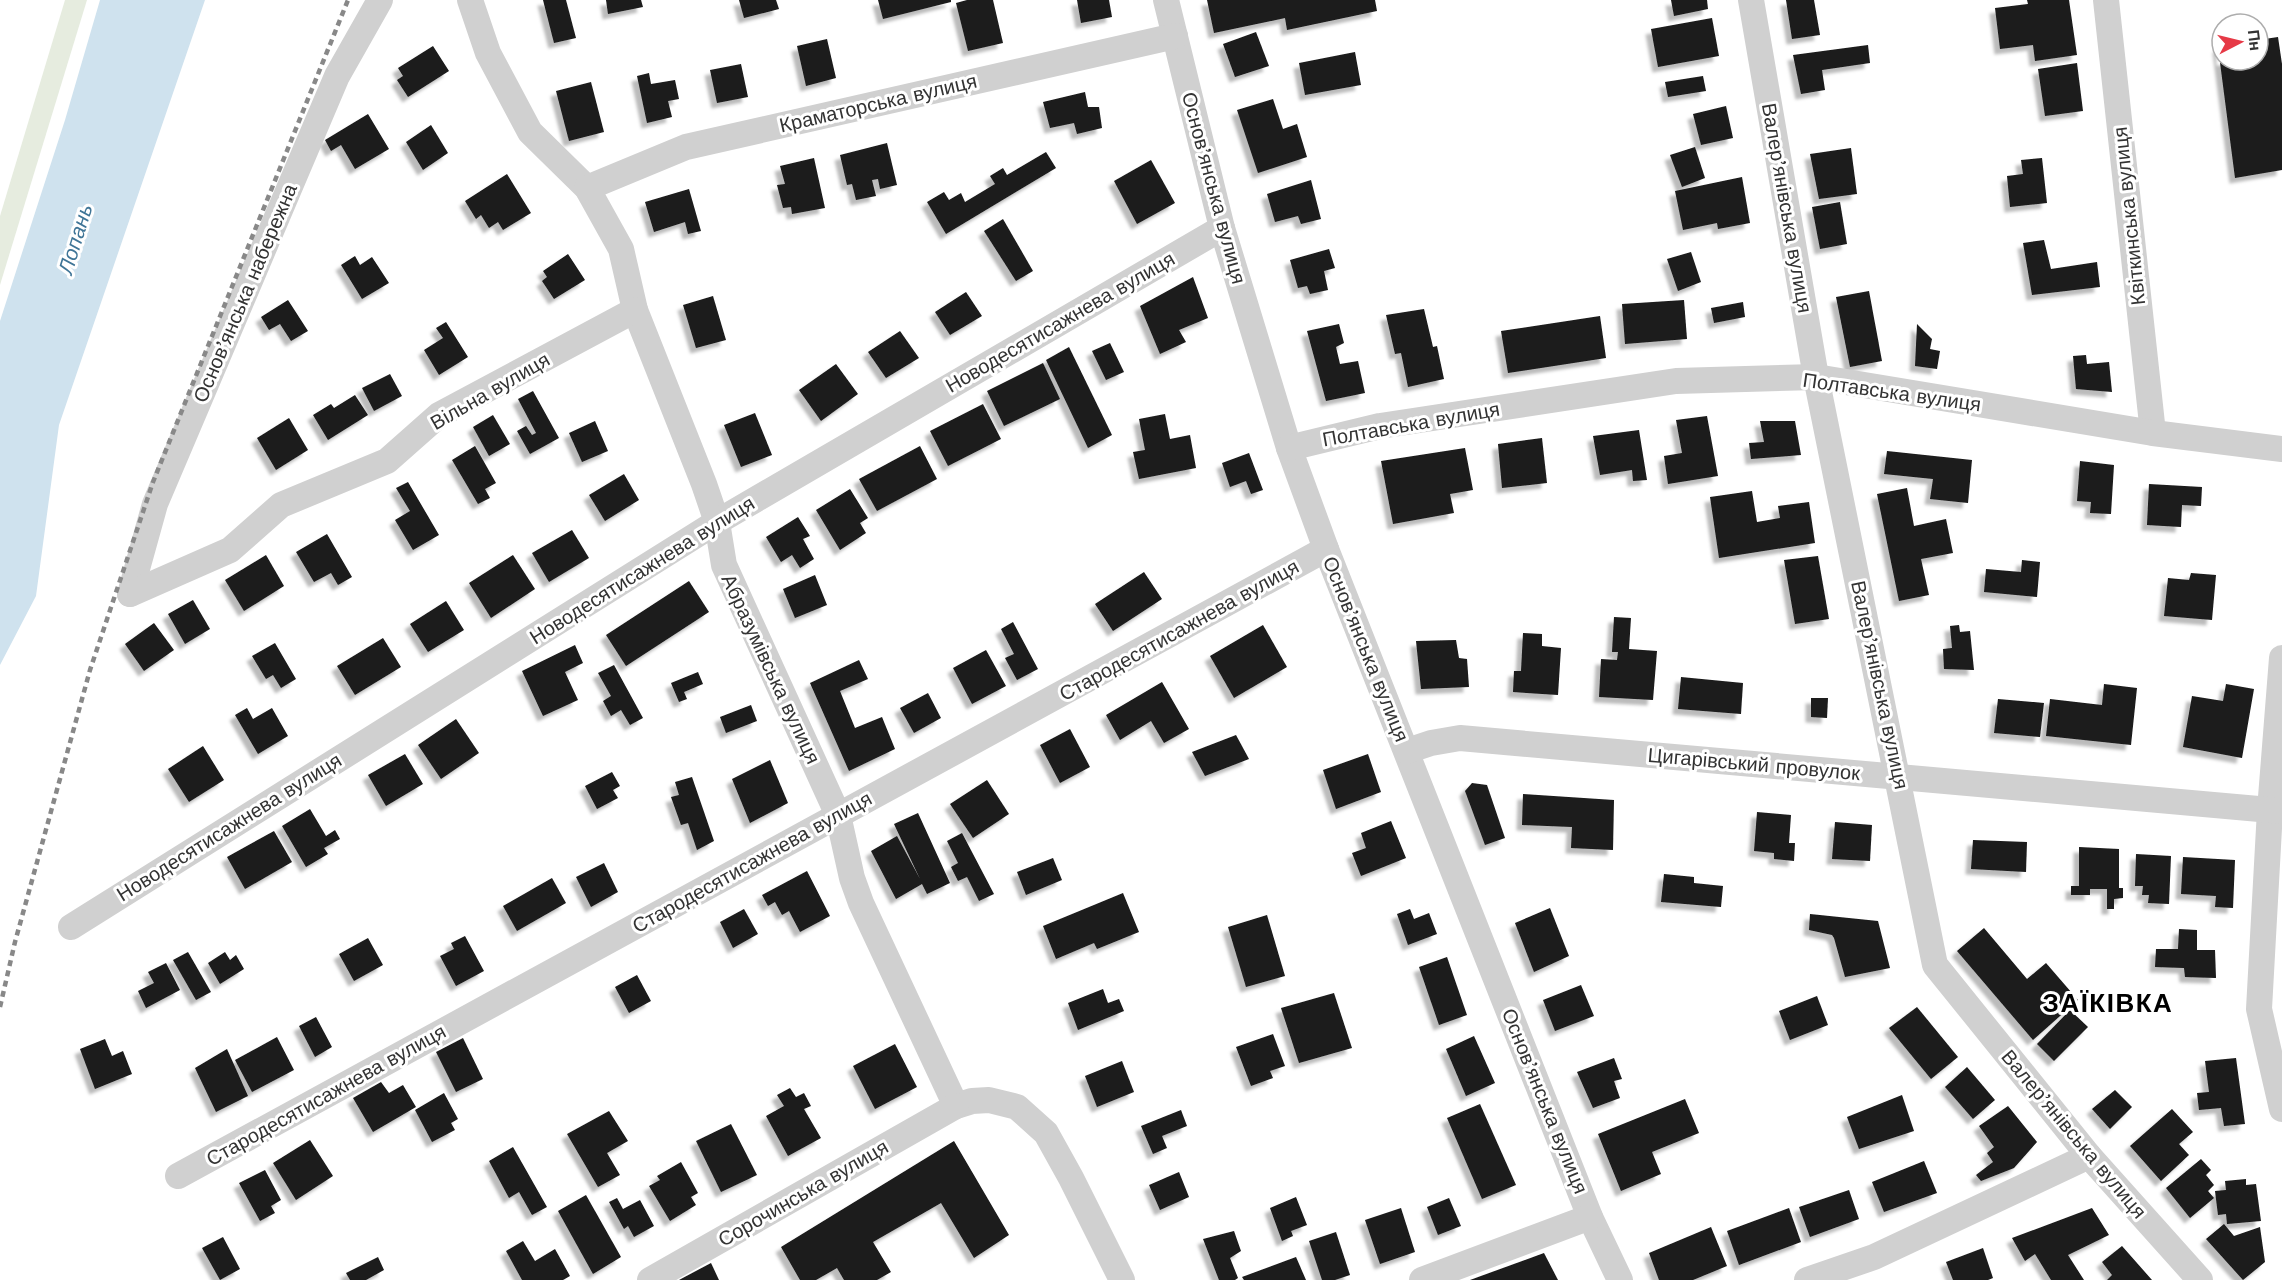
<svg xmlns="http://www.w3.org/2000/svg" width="2282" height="1280" font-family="'Work Sans',sans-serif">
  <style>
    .green { fill: #e6ecdf }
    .water { fill: #cfe2ee }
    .building { fill: #1a1a1a; filter: url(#shadow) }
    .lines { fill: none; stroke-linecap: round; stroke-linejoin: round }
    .minor { stroke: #d0d0d0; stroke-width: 26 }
    .rail { stroke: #888; stroke-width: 4.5; stroke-dasharray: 6 4.5; stroke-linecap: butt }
    .labels { text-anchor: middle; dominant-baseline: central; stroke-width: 6; stroke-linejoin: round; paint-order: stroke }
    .street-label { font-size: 20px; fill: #333; stroke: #fff }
    .water-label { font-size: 21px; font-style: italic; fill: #3f7597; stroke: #fff }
    .district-label { font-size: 26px; font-weight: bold; letter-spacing: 1.5px; fill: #000; stroke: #fff }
  </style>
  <defs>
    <filter id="shadow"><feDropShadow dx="-5.5" dy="5.5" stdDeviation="1.5" flood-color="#0004"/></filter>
  </defs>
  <rect width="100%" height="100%" fill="#fff"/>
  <polygon class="green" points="65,0 87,0 0,285 0,216"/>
  <polygon class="water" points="100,0 205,0 59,425 36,596 0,665 0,321 65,120"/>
  <g class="building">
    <polygon points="543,0 566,0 576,38 554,43"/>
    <polygon points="606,0 641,0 643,7 608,14"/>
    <polygon points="739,0 776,0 779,9 744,18"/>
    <polygon points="878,0 951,0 951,2 883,19"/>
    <polygon points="967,0 993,0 1003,43 968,51 956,3"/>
    <polygon points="1077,0 1109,0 1112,17 1081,23"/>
    <polygon points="1207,0 1375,0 1377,11 1287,30 1285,18 1214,33"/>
    <polygon points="1671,0 1707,0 1708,9 1674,16"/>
    <polygon points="1786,0 1814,0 1820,35 1792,39"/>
    <polygon points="2027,0 2069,0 2077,55 2035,61 2033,45 2000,49 1995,8 2028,4"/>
    <polygon points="1712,18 1719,56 1658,67 1651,29"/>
    <polygon points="1256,32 1269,66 1235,77 1223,44"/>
    <polygon points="2278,37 2282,64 2282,170 2235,178 2218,47 2222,46 2222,60 2258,60 2258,40"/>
    <polygon points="827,39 836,78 806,86 797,46"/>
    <polygon points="1868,45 1870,63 1822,70 1825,90 1801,94 1793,55"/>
    <polygon points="433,46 449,71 408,97 397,80 403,76 398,68"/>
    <polygon points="1355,52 1361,85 1305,95 1299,63"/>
    <polygon points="2077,63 2083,111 2045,116 2038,69"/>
    <polygon points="741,64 748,97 717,103 710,70"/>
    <polygon points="649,73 651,84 675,80 679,99 668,101 672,117 647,123 637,76"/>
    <polygon points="1703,76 1706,91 1668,97 1665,82"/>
    <polygon points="591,82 604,132 569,141 556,91"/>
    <polygon points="1085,92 1088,107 1099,107 1102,128 1077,134 1074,123 1050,128 1043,102"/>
    <polygon points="1273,99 1283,129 1297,124 1307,157 1258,173 1237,110"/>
    <polygon points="1726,106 1733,138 1701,145 1693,114"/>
    <polygon points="368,114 389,149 355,169 341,145 331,151 325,140"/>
    <polygon points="431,125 448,153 423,170 406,142"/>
    <polygon points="887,143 897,185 880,189 878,179 872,180 876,196 856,200 852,184 847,185 840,155"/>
    <polygon points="1695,147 1705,178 1682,187 1670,155"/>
    <polygon points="1851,148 1857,194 1819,199 1810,154"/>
    <polygon points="1046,152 1056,168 946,234 927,202 944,192 949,200 961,193 965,202 995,184 990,176 1003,168 1007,175"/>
    <polygon points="814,158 825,208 792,214 791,207 783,208 777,185 785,184 780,166"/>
    <polygon points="2042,158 2047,203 2010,207 2007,176 2023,174 2021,160"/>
    <polygon points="1151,160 1175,203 1137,224 1114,181"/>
    <polygon points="507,174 531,213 503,230 498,222 489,228 481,215 476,219 465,201"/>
    <polygon points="1742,177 1750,223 1718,229 1717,223 1683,230 1675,191"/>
    <polygon points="1311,180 1321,219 1301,224 1298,216 1275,222 1267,194"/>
    <polygon points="689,189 701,231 688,234 685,222 654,232 645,202"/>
    <polygon points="1840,202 1847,244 1820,249 1812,207"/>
    <polygon points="1003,219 1033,271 1016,281 984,231"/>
    <polygon points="2044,240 2051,269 2097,262 2100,287 2032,295 2023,243"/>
    <polygon points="1329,249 1335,268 1324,271 1328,290 1310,294 1307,286 1298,288 1290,260"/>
    <polygon points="1691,252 1701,282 1678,291 1667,259"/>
    <polygon points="568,254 585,280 554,299 542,281 547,277 543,271"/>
    <polygon points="355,256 360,265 372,257 389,283 362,299 341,265"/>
    <polygon points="1193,277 1208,318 1179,330 1186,342 1160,354 1140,306"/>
    <polygon points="1869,291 1882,361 1850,367 1836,297"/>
    <polygon points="966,292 982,316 950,335 935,312"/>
    <polygon points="713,296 726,340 696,348 683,305"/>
    <polygon points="288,300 308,331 291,341 280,324 269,330 261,317"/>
    <polygon points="1684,300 1687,339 1625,344 1622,304"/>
    <polygon points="1743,302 1745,317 1714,323 1711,308"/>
    <polygon points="1424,309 1433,347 1437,346 1444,379 1408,387 1401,353 1395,354 1386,315"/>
    <polygon points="1600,316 1606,358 1508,373 1501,331"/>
    <polygon points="446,322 468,357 439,375 424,350 443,338 436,328"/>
    <polygon points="1339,324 1344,343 1336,347 1340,364 1358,361 1365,393 1326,401 1307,331"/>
    <polygon points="1917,324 1932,339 1930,349 1940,351 1937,369 1915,366"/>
    <polygon points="900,331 919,358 886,378 868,352"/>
    <polygon points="1110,343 1124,372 1106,380 1092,351"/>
    <polygon points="1069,347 1112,435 1088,448 1046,360"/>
    <polygon points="2086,355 2087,364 2109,362 2112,392 2076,389 2073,356"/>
    <polygon points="1043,363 1060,399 1004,426 987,391"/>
    <polygon points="836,364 858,394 821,421 799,390"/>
    <polygon points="390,374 402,396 374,411 362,388"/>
    <polygon points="533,391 559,438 530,454 517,431 526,426 532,435 536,433 518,399"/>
    <polygon points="355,395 368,415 328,440 313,415 331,404 334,408"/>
    <polygon points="983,404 1001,439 948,466 930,431"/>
    <polygon points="755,413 772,455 741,467 724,425"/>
    <polygon points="1165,414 1170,439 1190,435 1196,468 1139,479 1133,452 1145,450 1139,419"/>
    <polygon points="493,415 510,444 489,456 473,427"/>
    <polygon points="1707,416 1718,476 1668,484 1664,456 1682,453 1676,420"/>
    <polygon points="289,418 308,450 276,470 257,438"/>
    <polygon points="595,421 608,451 582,462 569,433"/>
    <polygon points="1760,421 1795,421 1801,455 1751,459 1749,443 1764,442"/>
    <polygon points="1639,430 1647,480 1633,481 1632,470 1600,475 1593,436"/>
    <polygon points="1542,438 1547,483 1502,488 1498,444"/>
    <polygon points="475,446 496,483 485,489 490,498 478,504 452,460"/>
    <polygon points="920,446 937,479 877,511 859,479"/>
    <polygon points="1465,448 1473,490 1450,494 1454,513 1393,524 1381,461"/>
    <polygon points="1887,451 1972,460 1968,503 1930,499 1933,479 1884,474"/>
    <polygon points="1249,453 1263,490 1251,494 1246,481 1230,487 1222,463"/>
    <polygon points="2080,461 2114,465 2111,514 2090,513 2091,502 2077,501"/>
    <polygon points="624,474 639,500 605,521 589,495"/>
    <polygon points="408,482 439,535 413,550 395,520 410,511 396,488"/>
    <polygon points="2149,484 2202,487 2201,506 2182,505 2181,527 2147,525"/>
    <polygon points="1907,488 1914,526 1946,519 1953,553 1921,559 1929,595 1899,601 1877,494"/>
    <polygon points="850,489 868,518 860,523 866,533 840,550 816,510"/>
    <polygon points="1752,491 1757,522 1780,518 1778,506 1809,502 1815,543 1719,558 1710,497"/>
    <polygon points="798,517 810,536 803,539 814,559 800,568 792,555 781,562 766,537"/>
    <polygon points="572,530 589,558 549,582 532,553"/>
    <polygon points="327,534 352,577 338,585 331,573 314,582 296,552"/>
    <polygon points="266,555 284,586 244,611 225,580"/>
    <polygon points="513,555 535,589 491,618 469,583"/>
    <polygon points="1818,556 1829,619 1795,624 1784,560"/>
    <polygon points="2022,560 2040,562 2037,597 1984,592 1986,569 2021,572"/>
    <polygon points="1144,572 1162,599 1113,631 1095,604"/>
    <polygon points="2191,573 2216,575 2212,620 2164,616 2168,578 2189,580"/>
    <polygon points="815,575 827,605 795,618 783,589"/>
    <polygon points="689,581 709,612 626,666 606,635"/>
    <polygon points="193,600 210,629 185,644 168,614"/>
    <polygon points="446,601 464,630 428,652 410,624"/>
    <polygon points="1614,617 1631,618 1629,649 1657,651 1653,700 1599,697 1601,659 1617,660 1618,652 1612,652"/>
    <polygon points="1013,622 1038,669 1017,680 1005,658 1014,654 1001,629"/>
    <polygon points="154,623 174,650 144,671 125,644"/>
    <polygon points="1263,625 1287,667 1234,698 1210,656"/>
    <polygon points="1959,625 1960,632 1970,631 1974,670 1944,669 1943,649 1952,648 1950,626"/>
    <polygon points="1523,633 1542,634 1542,646 1561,648 1558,695 1513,692 1514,671 1521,671"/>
    <polygon points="383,638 401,667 355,695 337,666"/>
    <polygon points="1456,640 1459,658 1467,659 1469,687 1421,689 1416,641"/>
    <polygon points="275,643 296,679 281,688 273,675 266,679 252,656"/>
    <polygon points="575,645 583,663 565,672 578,700 543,716 522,671"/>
    <polygon points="986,650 1006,686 972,704 953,668"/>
    <polygon points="859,660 868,679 840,691 855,728 882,717 895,749 849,771 810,683"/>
    <polygon points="614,665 643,718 630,725 621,710 611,716 603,701 611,696 598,673"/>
    <polygon points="698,672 703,684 684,692 687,699 679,702 671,683"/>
    <polygon points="1681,677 1743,683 1741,714 1678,709"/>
    <polygon points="1162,682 1189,729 1164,743 1151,721 1120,740 1106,715"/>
    <polygon points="2104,684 2137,688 2131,745 2046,736 2050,699 2102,705"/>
    <polygon points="2226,684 2254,689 2242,758 2183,747 2192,696 2223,701"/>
    <polygon points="928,693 941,718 914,733 900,708"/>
    <polygon points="1811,698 1828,698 1827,718 1811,717"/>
    <polygon points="1998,699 2044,703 2040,737 1994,733"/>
    <polygon points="751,705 757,721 726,733 720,717"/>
    <polygon points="247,708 253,719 272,708 288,736 258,754 235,715"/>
    <polygon points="456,719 479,753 441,779 418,745"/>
    <polygon points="1070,729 1090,767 1060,783 1040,745"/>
    <polygon points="1236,735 1249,759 1205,776 1192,752"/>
    <polygon points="203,746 224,780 189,802 168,769"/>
    <polygon points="405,754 423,784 386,806 368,775"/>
    <polygon points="1368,754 1381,792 1336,809 1323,770"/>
    <polygon points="770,760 788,803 750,823 732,779"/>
    <polygon points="612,772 620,786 613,790 618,798 597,809 585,786"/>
    <polygon points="692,777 714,841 697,850 688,823 681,825 671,797 679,795 675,782"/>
    <polygon points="987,780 1009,814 973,838 950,804"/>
    <polygon points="1472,783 1487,785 1505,838 1485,845 1465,791"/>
    <polygon points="1523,794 1614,800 1613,850 1571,848 1572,827 1522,825"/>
    <polygon points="310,809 326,836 335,830 340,839 324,848 328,854 306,867 282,826"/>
    <polygon points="1757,812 1791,815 1789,843 1795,843 1794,861 1774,859 1774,853 1754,851"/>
    <polygon points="918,813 950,883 927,894 922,884 896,899 871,851 897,836 920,879 894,824"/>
    <polygon points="1391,821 1406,858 1361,876 1352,853 1366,848 1361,833"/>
    <polygon points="1835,822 1872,825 1870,861 1832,859"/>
    <polygon points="274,831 292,862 245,889 227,857"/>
    <polygon points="962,833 994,894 979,901 967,877 958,881 951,867 958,863 947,841"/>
    <polygon points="1973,840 2027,842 2026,872 1971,869"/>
    <polygon points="2079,847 2119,849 2119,888 2123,888 2123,898 2114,899 2114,909 2107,909 2107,889 2090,889 2090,895 2071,895 2071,886 2079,886"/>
    <polygon points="2136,854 2171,856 2169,904 2148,903 2149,895 2142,895 2143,886 2135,886"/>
    <polygon points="2183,857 2235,860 2233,908 2215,907 2216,896 2181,894"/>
    <polygon points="1053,858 1062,880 1026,895 1017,872"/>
    <polygon points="604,863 618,892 591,907 576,877"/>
    <polygon points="807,871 830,916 800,932 789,911 782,915 775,902 768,906 762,895"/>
    <polygon points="1664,874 1694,877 1694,883 1723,886 1721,907 1661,902"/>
    <polygon points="552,878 566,903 517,931 503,906"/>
    <polygon points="1123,893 1139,932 1097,949 1094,943 1056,959 1043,926"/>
    <polygon points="1550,908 1569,956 1534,972 1515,923"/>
    <polygon points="744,909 758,934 733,948 720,922"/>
    <polygon points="1410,909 1414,919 1429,913 1437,934 1408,945 1397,914"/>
    <polygon points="1810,914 1878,921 1890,968 1845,977 1834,938 1832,935 1809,930"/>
    <polygon points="1267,915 1285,976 1246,987 1228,927"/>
    <polygon points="1984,928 2027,979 2046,963 2078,1000 2033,1040 1957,951"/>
    <polygon points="2179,929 2197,930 2197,950 2215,950 2216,978 2185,977 2184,968 2155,967 2156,949 2178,949"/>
    <polygon points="465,936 484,971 456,986 440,956 454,949 451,943"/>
    <polygon points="368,938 383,965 354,981 339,954"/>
    <polygon points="188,952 211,992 196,1000 173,960"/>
    <polygon points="225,952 230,960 236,955 244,969 220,984 208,963"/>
    <polygon points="1447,957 1467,1015 1439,1025 1419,967"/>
    <polygon points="166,963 180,990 146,1008 138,991 154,983 148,972"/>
    <polygon points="637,975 651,1001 629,1013 615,987"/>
    <polygon points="1581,985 1594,1016 1555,1031 1543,1000"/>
    <polygon points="1103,989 1108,1003 1119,999 1124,1011 1078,1030 1068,1003"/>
    <polygon points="1334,993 1352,1048 1299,1063 1281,1008"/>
    <polygon points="1817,996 1828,1025 1790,1040 1779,1011"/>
    <polygon points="1917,1007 1958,1057 1931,1079 1889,1028"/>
    <polygon points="2070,1010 2088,1027 2054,1061 2037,1044"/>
    <polygon points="316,1017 332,1047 315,1057 299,1026"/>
    <polygon points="1273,1034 1285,1066 1270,1071 1273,1078 1251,1086 1236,1047"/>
    <polygon points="1474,1036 1495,1083 1466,1096 1446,1049"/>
    <polygon points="277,1037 294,1070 252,1092 235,1060"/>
    <polygon points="463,1038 483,1079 456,1092 436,1052"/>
    <polygon points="105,1039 112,1056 123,1051 132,1074 95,1089 80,1049"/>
    <polygon points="895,1044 917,1087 875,1109 853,1066"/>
    <polygon points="227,1049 248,1096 216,1112 195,1068"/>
    <polygon points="1614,1058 1622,1079 1614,1081 1620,1098 1593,1108 1577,1072"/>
    <polygon points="2236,1058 2245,1124 2224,1126 2221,1108 2199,1110 2197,1093 2209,1092 2205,1061"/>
    <polygon points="1122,1061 1134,1092 1097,1107 1085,1076"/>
    <polygon points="1967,1067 1995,1100 1973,1119 1945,1087"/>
    <polygon points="381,1082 389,1093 403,1085 416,1107 373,1132 353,1098"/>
    <polygon points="790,1088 796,1097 804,1093 811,1106 804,1109 821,1138 788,1156 766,1116 784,1106 777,1095"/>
    <polygon points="2115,1090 2132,1107 2110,1129 2092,1109"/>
    <polygon points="444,1093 458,1119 451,1123 455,1130 432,1142 415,1110"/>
    <polygon points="1902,1095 1914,1131 1859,1149 1847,1117"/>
    <polygon points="1685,1099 1699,1133 1652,1152 1661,1174 1621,1191 1598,1134"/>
    <polygon points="1480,1104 1516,1185 1482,1199 1447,1118"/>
    <polygon points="2008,1106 2037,1142 2014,1168 1981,1181 1976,1175 1993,1162 1987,1153 1994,1147 1979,1126"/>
    <polygon points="2172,1109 2193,1132 2179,1144 2189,1155 2161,1181 2130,1146"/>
    <polygon points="1181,1110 1187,1126 1162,1136 1167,1148 1153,1154 1141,1126"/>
    <polygon points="609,1111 628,1141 607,1153 620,1175 598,1187 567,1134"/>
    <polygon points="731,1124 757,1175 721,1192 696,1141"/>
    <polygon points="310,1140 333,1176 296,1200 273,1163"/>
    <polygon points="954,1141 1009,1235 974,1258 941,1203 873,1242 891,1272 877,1280 844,1280 837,1268 816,1280 800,1280 781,1247"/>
    <polygon points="513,1147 547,1207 532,1215 519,1192 509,1198 489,1161"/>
    <polygon points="2201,1159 2211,1170 2206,1175 2214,1185 2208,1191 2214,1198 2190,1218 2166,1188"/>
    <polygon points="1924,1161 1937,1193 1884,1212 1872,1182"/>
    <polygon points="681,1162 698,1193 691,1197 696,1205 670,1221 649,1186 660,1180 657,1176"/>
    <polygon points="265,1170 281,1200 271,1206 275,1213 260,1221 239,1183"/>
    <polygon points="1179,1172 1189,1197 1160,1210 1149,1185"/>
    <polygon points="2246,1179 2246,1185 2256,1184 2261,1221 2227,1224 2226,1214 2218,1215 2215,1191 2226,1190 2225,1181"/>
    <polygon points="1849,1190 1859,1219 1810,1237 1799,1207"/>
    <polygon points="586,1195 621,1257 593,1274 558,1211"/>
    <polygon points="1296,1197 1307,1225 1291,1231 1293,1236 1282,1241 1270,1208"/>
    <polygon points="617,1198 623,1209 640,1200 654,1226 634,1237 628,1226 624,1229 609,1202"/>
    <polygon points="1449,1198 1461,1226 1438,1235 1427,1207"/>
    <polygon points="1401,1208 1415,1252 1380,1264 1365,1220"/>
    <polygon points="1789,1208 1801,1242 1739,1265 1727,1231"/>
    <polygon points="2092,1208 2109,1235 2068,1255 2084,1280 2051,1280 2035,1254 2025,1261 2012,1238"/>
    <polygon points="2224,1224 2234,1236 2260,1227 2265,1262 2243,1280 2206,1239"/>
    <polygon points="1711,1227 1727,1266 1693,1280 1659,1280 1649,1253"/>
    <polygon points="1234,1231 1241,1251 1230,1258 1238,1278 1235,1280 1219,1280 1203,1239"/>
    <polygon points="1336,1232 1350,1275 1335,1280 1322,1280 1309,1241"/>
    <polygon points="223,1237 240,1269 220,1280 202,1248"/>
    <polygon points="523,1241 535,1261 555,1249 570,1276 563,1280 522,1280 506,1251"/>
    <polygon points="2122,1246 2152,1280 2107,1280 2112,1275 2102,1262"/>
    <polygon points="1983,1248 1993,1278 1988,1280 1953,1280 1946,1262"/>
    <polygon points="1544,1253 1558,1280 1470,1280"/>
    <polygon points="378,1257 384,1270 366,1280 350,1280 346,1273"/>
    <polygon points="1296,1257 1306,1280 1244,1280 1242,1277"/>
    <polygon points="711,1263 719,1280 679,1280"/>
  </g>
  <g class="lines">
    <g class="minor">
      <polyline points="470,0 488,53 530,132 587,188 621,249 635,310 704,484 717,522 724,565 838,815 852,878 861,903 956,1106 972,1101 989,1100 1017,1107 1046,1133 1071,1178 1122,1280"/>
      <polyline points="1166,0 1222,228 1289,448 1326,549 1590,1217 1620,1280"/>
      <polyline points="1751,0 1816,377 1935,965 2089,1156 2200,1280"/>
      <polyline points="2106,0 2153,433"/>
      <polyline points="587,188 686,147 1175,36"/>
      <polyline points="1289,448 1380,426 1676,381 1816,377 2153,433 2282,449"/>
      <polyline points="130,594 155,504 337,76 380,0"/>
      <polyline points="130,594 230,550 281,505 387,461 439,415 635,310"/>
      <polyline points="2282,658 2270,810 2259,1009 2282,1109"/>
      <polyline points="1407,751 1431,743 1460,738 2282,811"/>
      <polyline points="71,927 717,522 1222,228"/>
      <polyline points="178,1176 1326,549"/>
      <polyline points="650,1280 956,1106"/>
      <polyline points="1422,1280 1590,1217"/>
      <polyline points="1807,1280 1874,1257 2089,1156"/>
    </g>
    <polyline class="rail" points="0,1007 15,942 90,670 153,482 348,0"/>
  </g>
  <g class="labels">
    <g class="street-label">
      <text transform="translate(878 103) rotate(-13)">Краматорська вулиця</text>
      <text transform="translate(1214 188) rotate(75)">Основ’янська вулиця</text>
      <text transform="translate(1787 208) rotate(80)">Валер’янівська вулиця</text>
      <text transform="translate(2129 216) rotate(-96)">Квіткинська вулиця</text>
      <text transform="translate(245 293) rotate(-67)">Основ’янська набережна</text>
      <text transform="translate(1060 322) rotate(-30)">Новодесятисажнева вулиця</text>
      <text transform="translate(490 391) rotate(-30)">Вільна вулиця</text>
      <text transform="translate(1892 392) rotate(8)">Полтавська вулиця</text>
      <text transform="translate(1411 424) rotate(-10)">Полтавська вулиця</text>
      <text transform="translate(642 570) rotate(-32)">Новодесятисажнева вулиця</text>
      <text transform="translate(1179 630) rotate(-29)">Стародесятисажнева вулиця</text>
      <text transform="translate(1366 649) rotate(68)">Основ’янська вулиця</text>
      <text transform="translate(771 669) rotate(65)">Абразумівська вулиця</text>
      <text transform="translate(1880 685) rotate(78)">Валер’янівська вулиця</text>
      <text transform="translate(1754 764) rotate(5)">Цигарівський провулок</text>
      <text transform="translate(229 827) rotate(-32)">Новодесятисажнева вулиця</text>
      <text transform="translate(752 862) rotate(-29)">Стародесятисажнева вулиця</text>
      <text transform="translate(326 1095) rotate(-29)">Стародесятисажнева вулиця</text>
      <text transform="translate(1545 1101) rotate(68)">Основ’янська вулиця</text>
      <text transform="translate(2074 1134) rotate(50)">Валер’янівська вулиця</text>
      <text transform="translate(803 1193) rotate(-30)">Сорочинська вулиця</text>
    </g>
    <g class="water-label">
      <text transform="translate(75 239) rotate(-73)">Лопань</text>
    </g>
    <g class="district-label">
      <text x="2108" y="1003">ЗАЇКІВКА</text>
    </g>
  </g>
  <g transform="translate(2240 42) rotate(83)"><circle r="28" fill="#ffffff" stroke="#adadad" stroke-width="1.5"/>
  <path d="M0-4.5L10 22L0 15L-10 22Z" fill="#e63946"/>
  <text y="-9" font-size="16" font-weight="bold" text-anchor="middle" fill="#333333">Пн</text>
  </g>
</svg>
